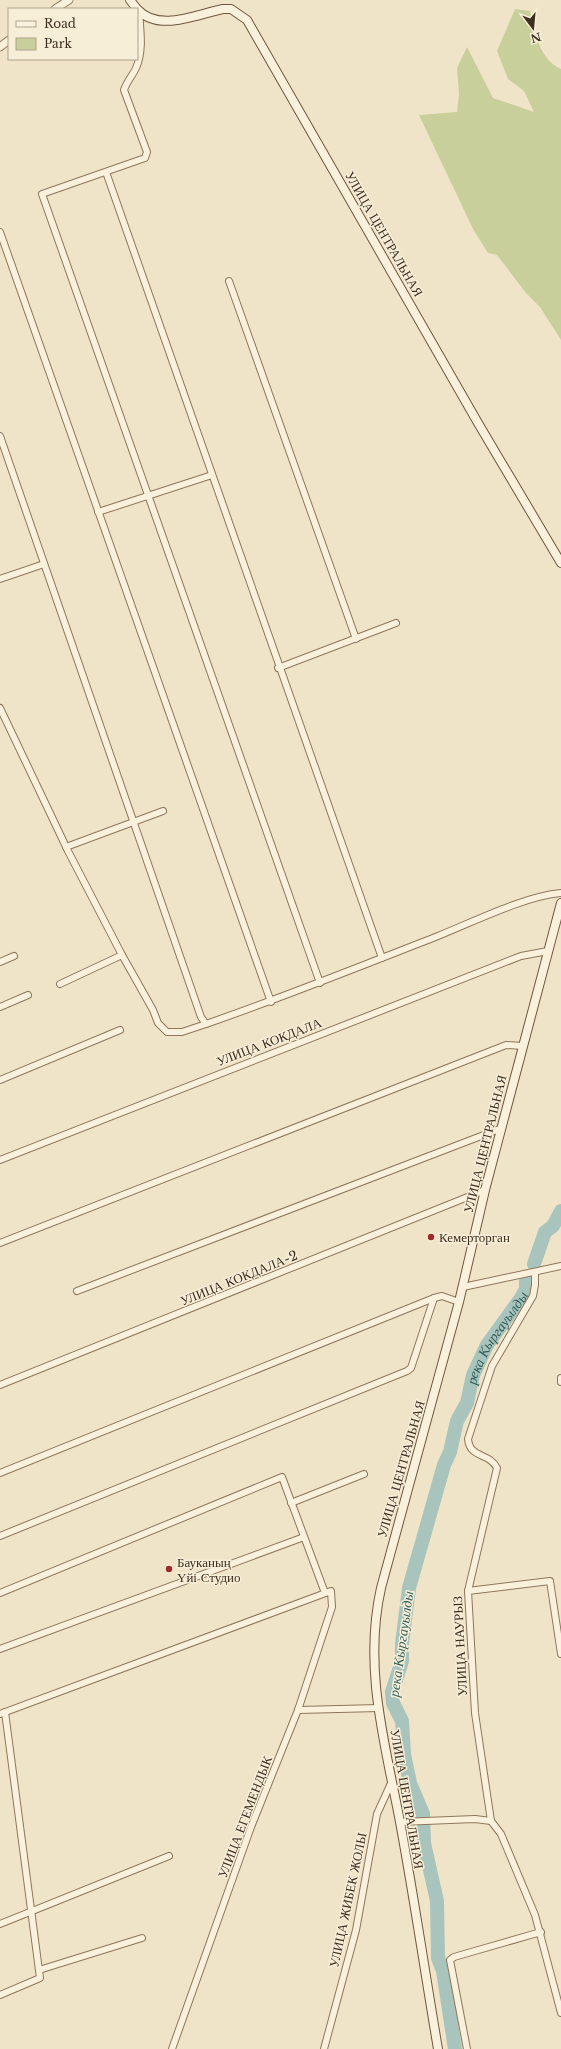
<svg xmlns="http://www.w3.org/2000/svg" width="561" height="2049" font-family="'Libre Baskerville',serif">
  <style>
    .green { fill: #c9cf9b }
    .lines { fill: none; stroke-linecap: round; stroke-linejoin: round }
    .river { stroke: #a9c4bc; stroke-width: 14 }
    .minor-casing { stroke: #8d765c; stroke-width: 8 }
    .tertiary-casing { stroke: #8d765c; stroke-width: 9 }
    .secondary-casing { stroke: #6f573f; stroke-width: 10 }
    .minor { stroke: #faf1dc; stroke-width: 6 }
    .tertiary { stroke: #faf1dc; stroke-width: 7 }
    .secondary { stroke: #faf1dc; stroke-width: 8 }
    .poi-dot { fill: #9e2a2b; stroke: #f7eed8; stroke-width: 1.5 }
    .labels { text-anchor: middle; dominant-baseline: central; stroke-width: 3; stroke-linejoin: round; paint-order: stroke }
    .street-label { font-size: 13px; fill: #3d2e20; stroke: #f7eed8 }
    .poi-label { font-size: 13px; fill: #3d2e20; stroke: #f7eed8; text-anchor: start }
    .water-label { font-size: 14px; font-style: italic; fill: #2f5d5a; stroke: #f7eed8 }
  </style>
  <rect width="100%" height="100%" fill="#f0e4c8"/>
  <path class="green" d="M515,9L530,11C535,32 539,59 561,69V340L540,307L526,293L497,255L488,253L473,229L419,115L457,112L459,94L457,68L467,47L493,98L534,112L524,91L508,79L497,51Z"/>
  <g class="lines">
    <g class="river">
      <polyline points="534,1264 545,1232 553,1226 561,1211"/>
      <path id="s1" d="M455,2049L443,1971L438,1958L437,1901L424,1843L423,1814L410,1783L404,1754L402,1721L393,1703L392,1692L402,1661V1644L409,1588L444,1465L450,1452L457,1421L467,1403L473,1375L487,1345L521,1298L526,1289V1280"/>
    </g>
    <defs>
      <g id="minor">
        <path d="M139,11C140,29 144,50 136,68C133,75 127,81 124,90L147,152L145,158L42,194L320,983"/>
        <polyline points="106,172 382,958"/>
        <polyline points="0,232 271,1002"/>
        <polyline points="229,281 356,639"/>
        <path d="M0,436L201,1017L206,1024C284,997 361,966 438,936C473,922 525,896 561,893"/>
        <polyline points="98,512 212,475"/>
        <polyline points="0,579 44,564"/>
        <polyline points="278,668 396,623"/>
        <polyline points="0,708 68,851 122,955 153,1010 158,1023 167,1032 182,1032 206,1024"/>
        <polyline points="66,847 163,811"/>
        <polyline points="0,962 14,956"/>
        <polyline points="60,984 122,955"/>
        <polyline points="0,1007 28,995"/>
        <polyline points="0,1080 120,1030"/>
        <polyline points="0,1160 521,956 548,951"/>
        <polyline points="0,1243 506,1045 523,1046"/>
        <path d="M535,1272V1285L533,1296L492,1366L468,1439C470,1459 489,1452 497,1468L468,1591L475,1713L491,1821L501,1834L535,1915L561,2013"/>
        <polyline points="463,1287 561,1266"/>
        <polyline points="77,1291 502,1128"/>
        <polyline points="561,1378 561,1382"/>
        <polyline points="0,1385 485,1190"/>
        <polyline points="0,1473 434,1298 442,1296 459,1302"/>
        <polyline points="291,1503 364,1474"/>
        <polyline points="0,1536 407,1371 411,1368 434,1298"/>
        <polyline points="468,1591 550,1581 561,1654"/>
        <polyline points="0,1593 282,1477 325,1593"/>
        <polyline points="0,1649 304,1537"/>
        <polyline points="298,1710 379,1708"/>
        <polyline points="0,1714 331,1591 332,1607 298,1710 251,1827 172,2049"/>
        <polyline points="400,1822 475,1819 491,1821"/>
        <polyline points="0,1924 169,1856"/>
        <polyline points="39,1970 142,1938"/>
        <polyline points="0,1995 40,1978 5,1712"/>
        <polyline points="324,2049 356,1930 377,1814 392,1781"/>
        <polyline points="467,2049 450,1960 454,1957 541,1932"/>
      </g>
      <g id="tertiary">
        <polyline points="55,9 69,0"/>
        <polyline points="0,47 9,40"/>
      </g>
      <g id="secondary">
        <polyline points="130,0 137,9"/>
        <path d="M137,9C159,33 197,14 223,9H231L247,20L478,423L561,563"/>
        <path d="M438,2049C425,1973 414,1897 400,1822C385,1743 363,1668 381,1588L459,1302L485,1190L561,903"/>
      </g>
    </defs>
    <use href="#minor" class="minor-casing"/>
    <use href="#tertiary" class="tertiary-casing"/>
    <use href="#secondary" class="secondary-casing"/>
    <use href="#minor" class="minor"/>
    <use href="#tertiary" class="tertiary"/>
    <use href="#secondary" class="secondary"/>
  </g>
  <g class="poi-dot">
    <circle cx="431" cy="1237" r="4"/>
    <circle cx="169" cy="1569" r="4"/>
  </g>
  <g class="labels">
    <g class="street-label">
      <text transform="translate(384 234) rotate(60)">УЛИЦА ЦЕНТРАЛЬНАЯ</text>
      <text transform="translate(269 1042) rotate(-21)">УЛИЦА КОКДАЛА</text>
      <text transform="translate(485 1144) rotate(-76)">УЛИЦА ЦЕНТРАЛЬНАЯ</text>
      <text transform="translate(239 1278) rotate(-22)">УЛИЦА КОКДАЛА-2</text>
      <text transform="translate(401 1469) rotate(-74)">УЛИЦА ЦЕНТРАЛЬНАЯ</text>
      <text transform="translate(460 1646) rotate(-93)">УЛИЦА НАУРЫЗ</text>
      <text transform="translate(407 1799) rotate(80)">УЛИЦА ЦЕНТРАЛЬНАЯ</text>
      <text transform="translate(245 1817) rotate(-69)">УЛИЦА ЕГЕМЕНДЫК</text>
      <text transform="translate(348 1900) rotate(-78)">УЛИЦА ЖИБЕК ЖОЛЫ</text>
    </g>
    <g class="poi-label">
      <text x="439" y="1237">Кемерторган</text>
      <text x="177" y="1562">Бауканың<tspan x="177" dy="15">Үйі Студио</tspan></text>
    </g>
    <g class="water-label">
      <text stroke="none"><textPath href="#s1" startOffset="739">река Кыргауылды</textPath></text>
      <text transform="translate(401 1644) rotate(-82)">река Кыргауылды</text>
    </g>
  </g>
  <rect x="8" y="8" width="130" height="52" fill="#f7eed8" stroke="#ada18e"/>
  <rect x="16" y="21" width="20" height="6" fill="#faf1dc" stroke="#ada18e"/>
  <text x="44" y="28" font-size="12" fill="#3d2e20">Road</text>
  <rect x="16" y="38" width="20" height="12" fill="#c9cf9b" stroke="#ada18e"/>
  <text x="44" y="48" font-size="12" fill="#3d2e20">Park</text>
  <g transform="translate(533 28) rotate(164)" stroke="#f7eed8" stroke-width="3" paint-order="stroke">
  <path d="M0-3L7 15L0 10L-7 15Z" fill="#3d2e20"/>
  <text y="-6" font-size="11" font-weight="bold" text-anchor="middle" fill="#3d2e20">N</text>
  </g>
</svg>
